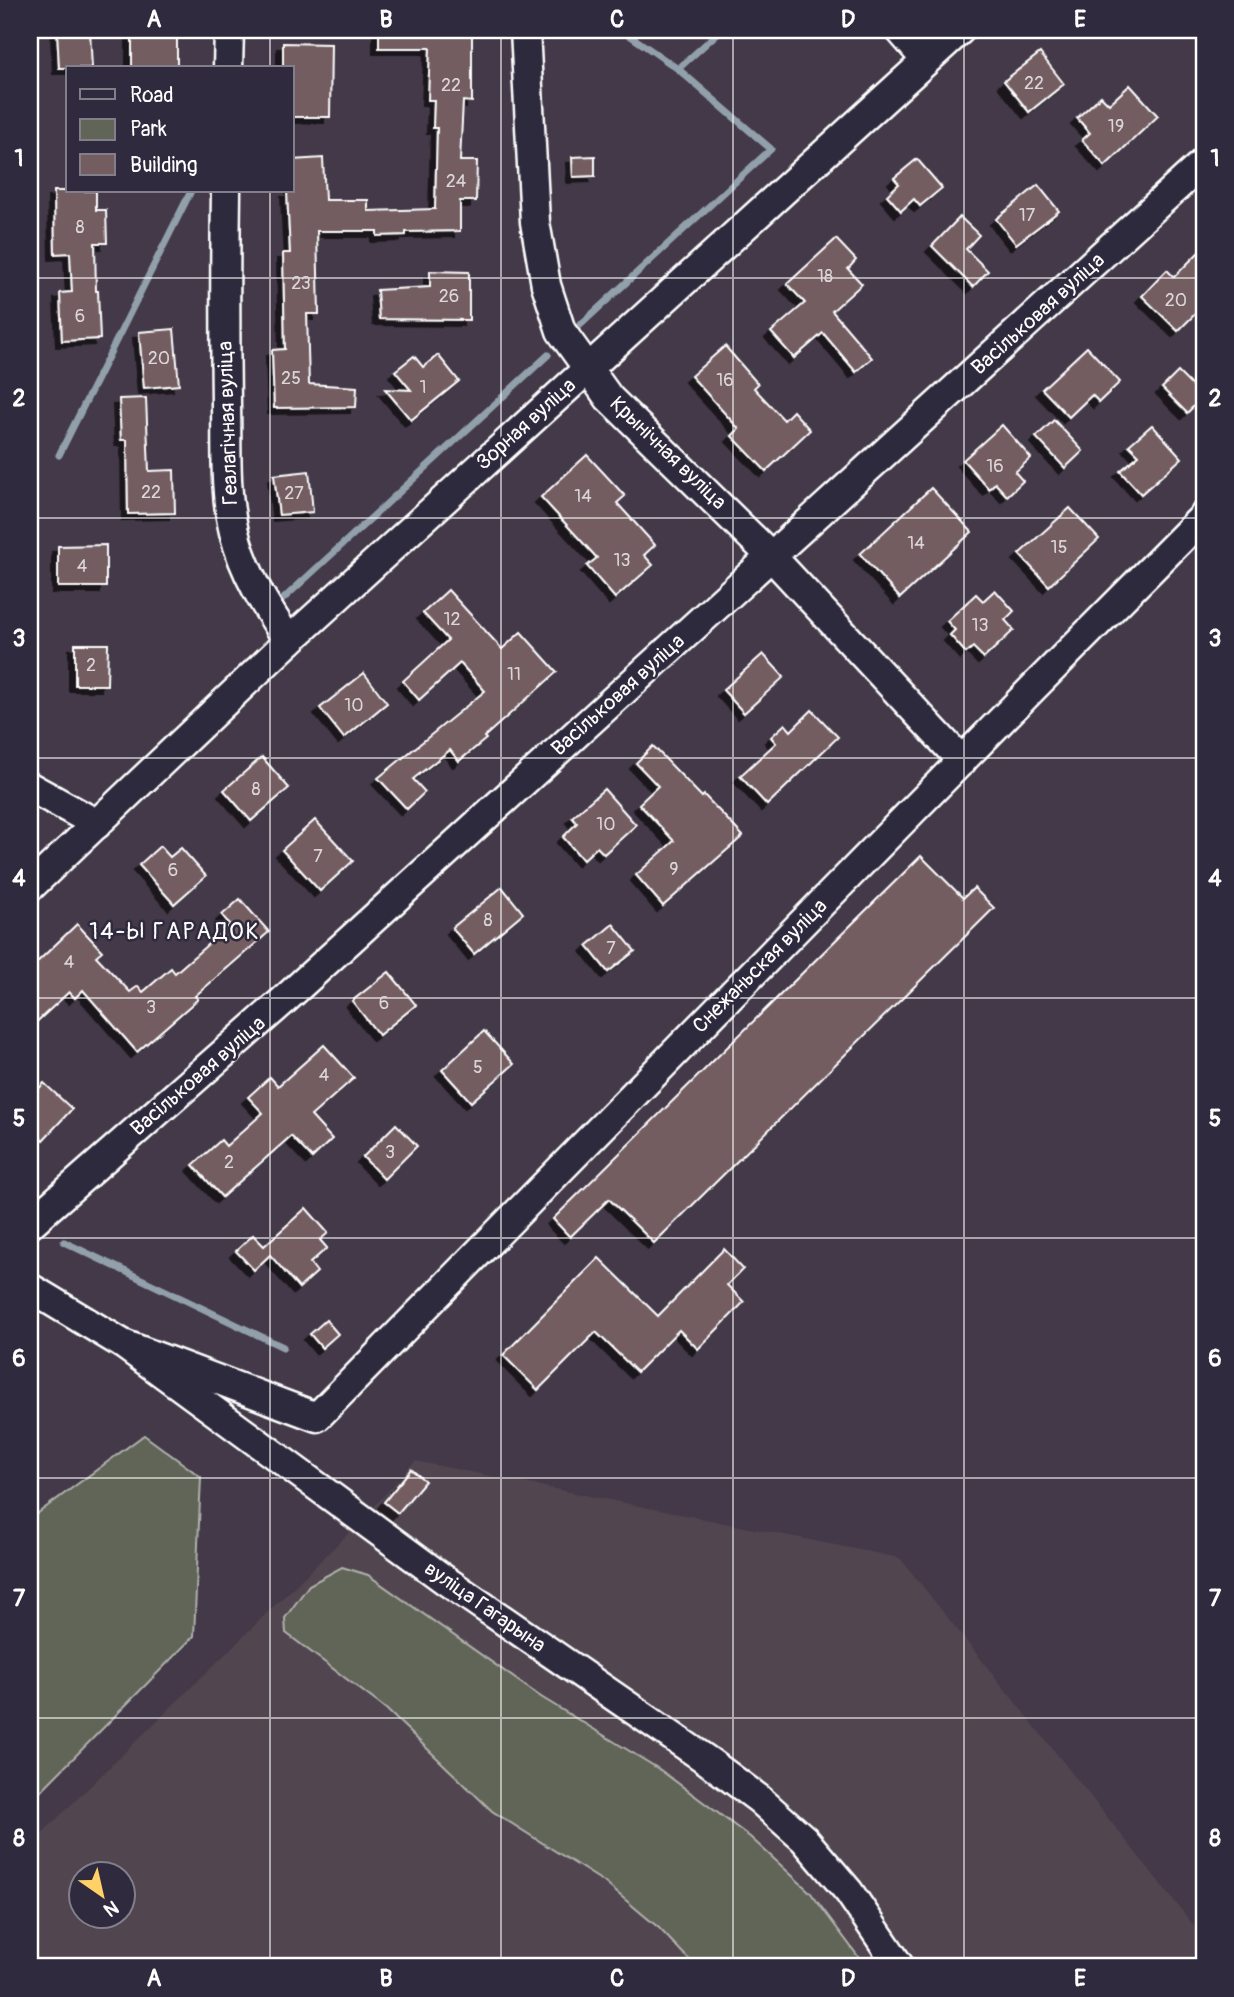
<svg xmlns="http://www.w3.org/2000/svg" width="1234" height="1997" font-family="Pangolin,sans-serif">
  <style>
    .built { fill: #514450; fill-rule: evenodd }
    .green { fill: #606558; stroke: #b0b2ac; stroke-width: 2 }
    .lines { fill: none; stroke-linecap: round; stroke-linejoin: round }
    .stream { stroke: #92a0ac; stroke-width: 7 }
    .building { fill: #735d61; stroke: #fff; stroke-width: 2; filter: url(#shadow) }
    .minor-casing { stroke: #fff; stroke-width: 33 }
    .minor { stroke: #2f2a3d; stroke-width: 28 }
    .grid { fill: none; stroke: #fff; stroke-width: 2; stroke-opacity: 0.55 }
    .labels { text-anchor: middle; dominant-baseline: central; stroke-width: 5; stroke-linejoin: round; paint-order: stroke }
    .number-label { font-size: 18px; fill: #dcd6d8 }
    .street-label { font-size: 21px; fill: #fff; stroke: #2f2a3d }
    .neighbourhood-label { font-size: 23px; letter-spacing: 2px; fill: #fff; stroke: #2f2a3d }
    .neatline { fill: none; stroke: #fff; stroke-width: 2.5 }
    .grid-label { font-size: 23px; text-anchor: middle; font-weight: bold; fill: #fff }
  </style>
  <defs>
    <filter id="shadow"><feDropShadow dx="-6" dy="6" stdDeviation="0" flood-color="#0009"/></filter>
  </defs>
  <rect width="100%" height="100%" fill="#433948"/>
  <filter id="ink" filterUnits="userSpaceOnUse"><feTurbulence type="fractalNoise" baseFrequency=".0143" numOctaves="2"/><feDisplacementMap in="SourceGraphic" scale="14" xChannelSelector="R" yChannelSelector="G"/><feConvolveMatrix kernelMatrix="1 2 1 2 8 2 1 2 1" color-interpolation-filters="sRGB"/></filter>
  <g filter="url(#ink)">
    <path class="built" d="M415,1461L900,1558L1204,1938V1967H30V1845L362,1520ZM80,1874H122V1916H80Z"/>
    <g class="green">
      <polygon points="144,1435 201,1477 194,1636 30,1802 30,1519"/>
      <polygon points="342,1567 368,1575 541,1697 659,1769 750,1837 810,1892 866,1967 696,1967 659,1928 604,1882 492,1811 386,1709 286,1633 285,1618 309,1585"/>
    </g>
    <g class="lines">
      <g class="stream">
        <polyline points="678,69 721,30"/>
        <polyline points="577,328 771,149 678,69 622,30"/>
        <polyline points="59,455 191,191"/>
        <polyline points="280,602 548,355"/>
        <polyline points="64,1242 283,1347"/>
      </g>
    </g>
    <g class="building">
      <polygon points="57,30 90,30 92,68 59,68"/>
      <polygon points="379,30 472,30 472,102 463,101 460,161 477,161 476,201 460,201 460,231 406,232 406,235 377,236 377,231 317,231 319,314 307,314 309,384 357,387 356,407 274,408 272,350 285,349 283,253 290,253 287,191 292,191 292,160 323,158 325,200 368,200 368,211 435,209 437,128 433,128 434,100 428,100 430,48 379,48"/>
      <polygon points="177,33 177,68 132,68 132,34"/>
      <polygon points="283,43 331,44 330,117 292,117 292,68 283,68"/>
      <polygon points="1040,53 1064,84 1029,112 1004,81"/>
      <polygon points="1130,85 1158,116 1105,166 1082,140 1090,133 1077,118 1101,96 1109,104"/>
      <polygon points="595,156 595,176 573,177 572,157"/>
      <polygon points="917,159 942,188 920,206 914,199 901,211 887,195 899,184 894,178"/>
      <polygon points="1038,185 1059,211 1016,244 996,219"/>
      <polygon points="54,191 96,191 96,210 106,210 107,243 95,243 96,291 98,291 100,339 62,341 60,293 72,292 70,253 55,254"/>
      <polygon points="960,217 979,235 966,249 988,271 973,287 932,246"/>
      <polygon points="836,239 856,260 848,269 862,284 832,311 872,358 856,372 823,333 794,358 771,332 805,303 787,284"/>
      <polygon points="1204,247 1204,305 1178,331 1142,296 1167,270 1174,277"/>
      <polygon points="430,271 469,272 469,320 379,319 377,290 430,287"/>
      <polygon points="174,329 179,385 144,388 139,332"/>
      <polygon points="725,346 758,384 754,388 784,420 793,411 810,430 766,471 732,436 739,429 691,376"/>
      <polygon points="1087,347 1120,382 1099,402 1092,395 1069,417 1042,389"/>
      <polygon points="438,355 459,381 411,420 385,389 411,390 395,371 414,356 423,367"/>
      <polygon points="1178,372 1203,397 1187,413 1162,388"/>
      <polygon points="146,398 149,471 174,470 175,513 128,514 127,440 121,440 119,399"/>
      <polygon points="1054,420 1083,451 1065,468 1036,437"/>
      <polygon points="1002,425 1031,458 1015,472 1023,481 1007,496 995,483 989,489 963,460"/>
      <polygon points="1152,425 1182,458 1141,494 1120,471 1139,455 1129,445"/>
      <polygon points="587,455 625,496 617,503 655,545 644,555 653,565 615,598 587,566 597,558 541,497"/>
      <polygon points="309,471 313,512 279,515 274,475"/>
      <polygon points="931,488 972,532 900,598 860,554"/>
      <polygon points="1070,508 1099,539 1049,586 1019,554"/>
      <polygon points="106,545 106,587 58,587 58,546"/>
      <polygon points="448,590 502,649 521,632 557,672 484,737 486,739 459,761 450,750 413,779 425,792 407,809 378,778 485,691 460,663 419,700 403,681 448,640 423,613"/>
      <polygon points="995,590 1014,611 1005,620 1014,630 984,658 973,647 966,653 950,635 955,630 947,621 976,594 983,601"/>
      <polygon points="75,644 108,644 107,685 75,685"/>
      <polygon points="763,654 784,677 744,713 723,690"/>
      <polygon points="364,673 387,703 344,738 320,708"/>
      <polygon points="812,710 838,737 767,805 740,776 776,743 771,737 785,724 791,731"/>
      <polygon points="653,746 702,797 704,795 743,836 663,906 636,875 674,841 639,804 658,786 636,763"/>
      <polygon points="262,757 289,788 251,821 224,790"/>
      <polygon points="604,789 636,825 604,854 597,847 583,860 563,837 577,823 572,817"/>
      <polygon points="315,820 353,861 320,891 282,850"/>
      <polygon points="160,846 170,857 181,848 206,876 174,904 139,865"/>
      <polygon points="921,856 963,898 974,888 994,908 654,1243 609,1199 570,1237 553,1219"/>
      <polygon points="502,887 523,913 474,954 452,928"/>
      <polygon points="240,899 269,932 195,996 198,999 137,1052 83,990 75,998 69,992 30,1028 30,969 77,924 102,951 96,956 130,992 138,986 143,992 171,968 175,973 230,925 222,915"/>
      <polygon points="613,924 635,951 608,972 587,946"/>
      <polygon points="389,972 416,1005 379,1035 352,1001"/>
      <polygon points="484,1031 514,1064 471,1102 442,1070"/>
      <polygon points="324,1045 354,1078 311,1116 332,1139 312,1158 291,1136 222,1197 193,1165 221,1140 226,1146 263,1113 248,1097 270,1077 278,1086"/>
      <polygon points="44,1083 72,1109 43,1140 30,1128 30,1098"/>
      <polygon points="396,1124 417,1146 384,1179 363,1157"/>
      <polygon points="306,1208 328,1233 320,1240 327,1248 310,1263 317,1272 299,1288 270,1255 254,1270 236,1251 253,1235 264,1246"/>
      <polygon points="724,1249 743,1269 727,1285 744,1302 698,1349 679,1330 637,1372 596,1332 538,1390 503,1355 599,1258 658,1316"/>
      <polygon points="326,1320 338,1334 322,1348 310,1334"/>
      <polygon points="411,1469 425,1481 398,1513 384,1502"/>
    </g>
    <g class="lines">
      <defs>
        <g id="minor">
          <polyline points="525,30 535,222 546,285 561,331 609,398 771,556 962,761"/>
          <polyline points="900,30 926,60"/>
          <polyline points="228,68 229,30"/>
          <path d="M226,191C225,262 225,333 226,405C227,447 224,491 234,532C244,573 266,607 289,641"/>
          <polyline points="30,787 97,824"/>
          <polyline points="30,887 289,641 960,30"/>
          <polyline points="30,1224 283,1001 1204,162"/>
          <polyline points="30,1288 123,1344 445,1580 708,1761 759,1799 804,1839 849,1892 900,1967"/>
          <polyline points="123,1344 317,1417 1033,688 1204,516"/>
        </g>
      </defs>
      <use href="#minor" class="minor-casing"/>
      <use href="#minor" class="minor"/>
    </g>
  </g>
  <path class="grid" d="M270,30V68M501,30V1967M733,30V1967M964,30V1967M270,191V1967M30,278H1204M30,518H1204M30,758H1204M30,998H1204M30,1238H1204M30,1478H1204M30,1718H1204"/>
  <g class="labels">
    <g class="number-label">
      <text x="1034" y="83">22</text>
      <text x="451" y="85">22</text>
      <text x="1116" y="126">19</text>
      <text x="456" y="181">24</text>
      <text x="1027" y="215">17</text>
      <text x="80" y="227">8</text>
      <text x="825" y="276">18</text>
      <text x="301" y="283">23</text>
      <text x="449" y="296">26</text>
      <text x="1176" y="300">20</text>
      <text x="80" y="316">6</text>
      <text x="159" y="358">20</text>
      <text x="291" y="378">25</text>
      <text x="725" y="380">16</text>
      <text x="423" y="387">1</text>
      <text x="995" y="466">16</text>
      <text x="151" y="492">22</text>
      <text x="294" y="493">27</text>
      <text x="583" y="496">14</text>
      <text x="916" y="543">14</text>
      <text x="1059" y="547">15</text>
      <text x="622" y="560">13</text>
      <text x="82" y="566">4</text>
      <text x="452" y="619">12</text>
      <text x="980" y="625">13</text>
      <text x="91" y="665">2</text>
      <text x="514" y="674">11</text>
      <text x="354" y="705">10</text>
      <text x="256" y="789">8</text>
      <text x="606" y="824">10</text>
      <text x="318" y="856">7</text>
      <text x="674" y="869">9</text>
      <text x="173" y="870">6</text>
      <text x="488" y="920">8</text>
      <text x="611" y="948">7</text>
      <text x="69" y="962">4</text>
      <text x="384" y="1003">6</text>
      <text x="151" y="1007">3</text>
      <text x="478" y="1067">5</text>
      <text x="324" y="1075">4</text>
      <text x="390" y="1152">3</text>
      <text x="229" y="1162">2</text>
    </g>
    <g class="street-label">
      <text transform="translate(1038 314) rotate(-42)">Васільковая вуліца</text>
      <text transform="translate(228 423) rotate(-92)">Геалагічная вуліца</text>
      <text transform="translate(526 424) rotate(-42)">Зорная вуліца</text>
      <text transform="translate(668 453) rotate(44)">Крынічная вуліца</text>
      <text transform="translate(618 695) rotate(-42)">Васільковая вуліца</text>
      <text transform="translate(760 966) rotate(-45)">Снежаньская вуліца</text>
      <text transform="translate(198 1076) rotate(-41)">Васільковая вуліца</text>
      <text transform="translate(485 1607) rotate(35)">вуліца Гагарына</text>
    </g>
    <g class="neighbourhood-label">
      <text x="175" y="931">14-Ы ГАРАДОК</text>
    </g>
  </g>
  <rect width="1234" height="1997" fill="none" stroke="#2f2a3d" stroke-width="77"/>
  <rect x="66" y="66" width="228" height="126" fill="#2f2a3d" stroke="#827f8b" stroke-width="2"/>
  <rect x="80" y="89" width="35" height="10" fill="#2f2a3d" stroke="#827f8b" stroke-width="2"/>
  <text x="130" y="102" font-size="21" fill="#ffffff">Road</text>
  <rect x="80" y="119" width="35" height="21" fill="#606558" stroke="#827f8b" stroke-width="2"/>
  <text x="130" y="136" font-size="21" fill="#ffffff">Park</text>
  <rect x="80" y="154" width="35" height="21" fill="#735d61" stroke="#827f8b" stroke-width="2"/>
  <text x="130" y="172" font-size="21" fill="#ffffff">Building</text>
  <g transform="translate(102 1895) rotate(146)"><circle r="33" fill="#2f2a3d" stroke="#827f8b" stroke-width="2"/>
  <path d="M0-5L12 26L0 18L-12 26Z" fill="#ffd166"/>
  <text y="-10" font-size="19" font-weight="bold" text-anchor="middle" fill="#ffffff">N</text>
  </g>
  <rect x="38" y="38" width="1158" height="1920" class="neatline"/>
  <g class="grid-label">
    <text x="154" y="27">A</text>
    <text x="386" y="27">B</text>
    <text x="617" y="27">C</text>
    <text x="848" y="27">D</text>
    <text x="1080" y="27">E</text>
    <text x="19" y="166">1</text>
    <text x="1215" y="166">1</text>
    <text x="19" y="406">2</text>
    <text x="1215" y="406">2</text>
    <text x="19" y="646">3</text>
    <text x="1215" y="646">3</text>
    <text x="19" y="886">4</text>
    <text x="1215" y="886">4</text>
    <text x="19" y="1126">5</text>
    <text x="1215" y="1126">5</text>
    <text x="19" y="1366">6</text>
    <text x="1215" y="1366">6</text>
    <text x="19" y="1606">7</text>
    <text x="1215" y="1606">7</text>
    <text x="19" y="1846">8</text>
    <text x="1215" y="1846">8</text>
    <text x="154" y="1986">A</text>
    <text x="386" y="1986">B</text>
    <text x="617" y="1986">C</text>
    <text x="848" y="1986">D</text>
    <text x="1080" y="1986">E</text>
  </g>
</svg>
